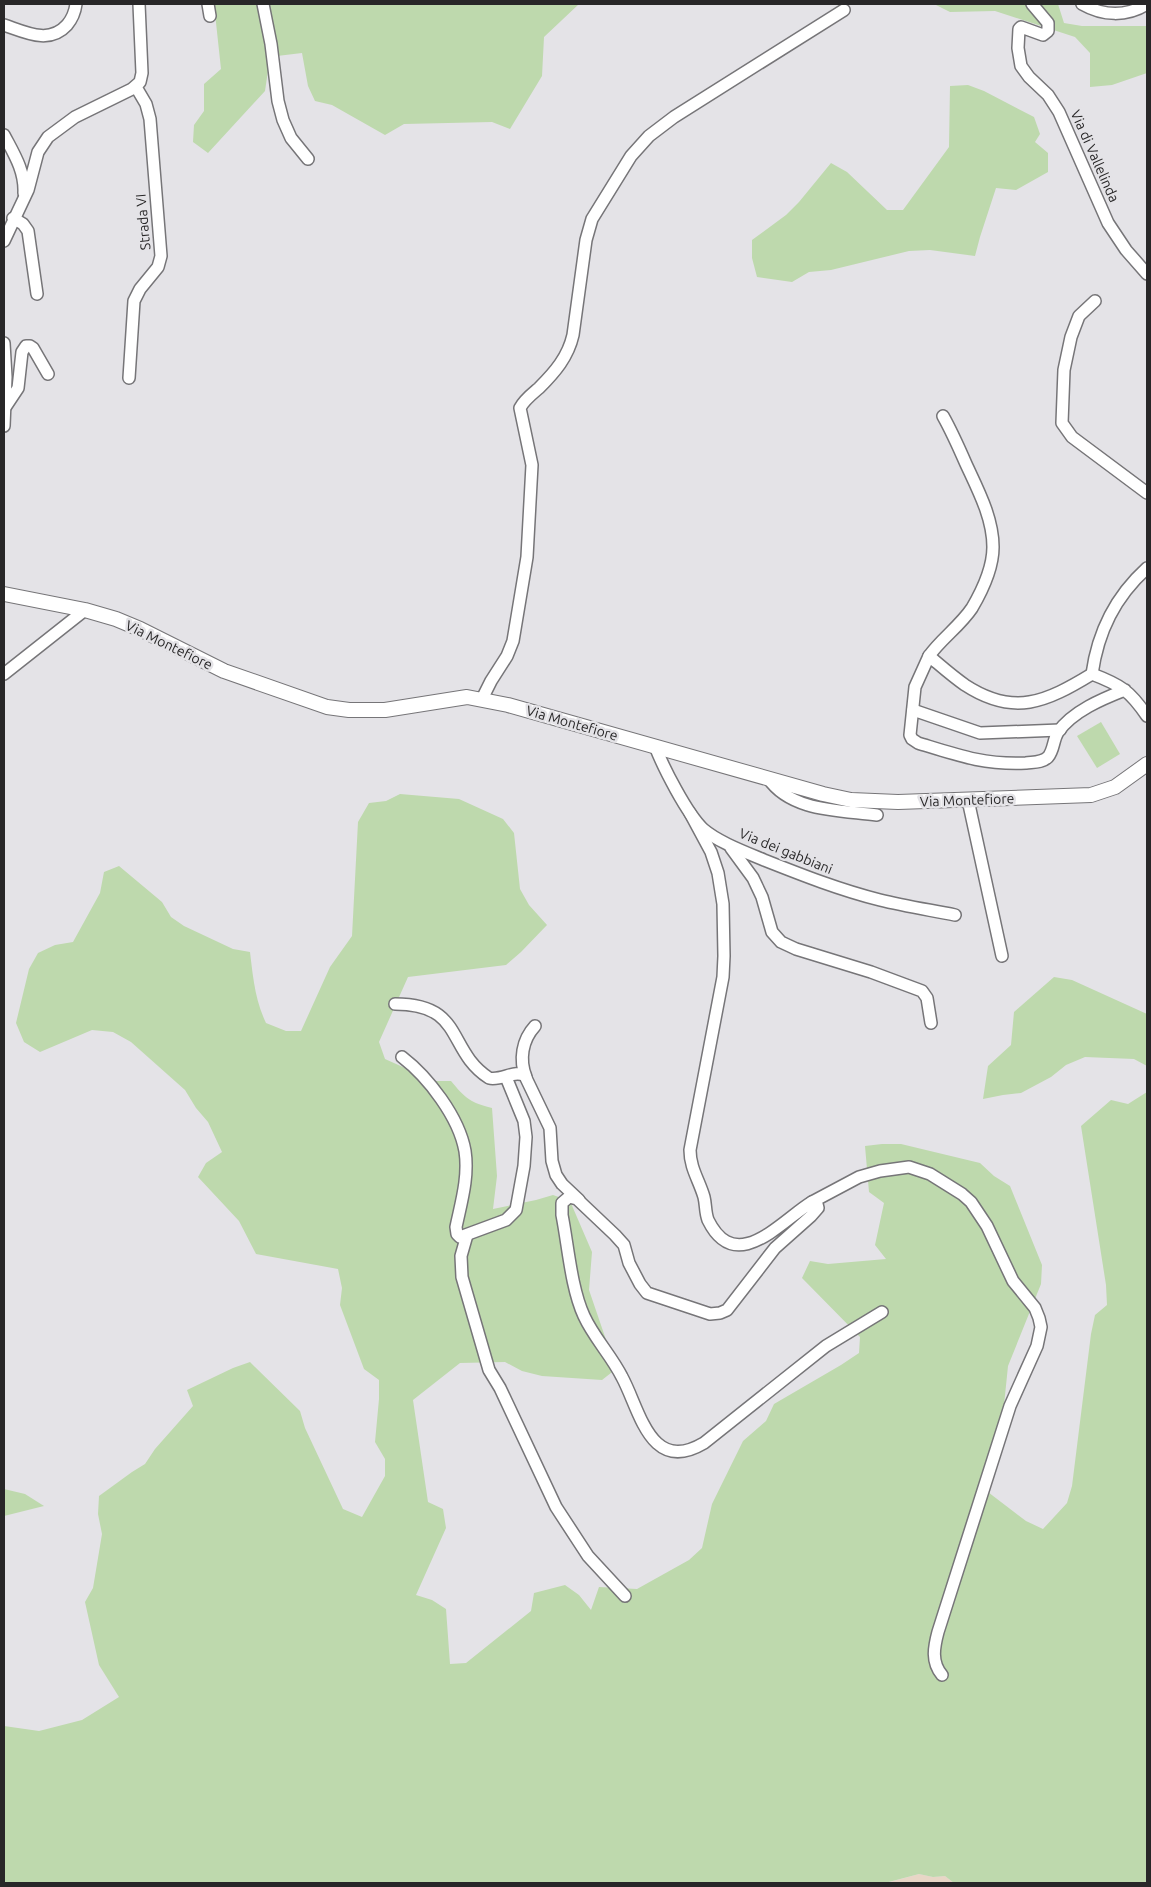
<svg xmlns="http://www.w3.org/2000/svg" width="1151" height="1887" font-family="Ubuntu,sans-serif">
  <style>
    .industrial { fill: #e8d6c6 }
    .green { fill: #bed9ad }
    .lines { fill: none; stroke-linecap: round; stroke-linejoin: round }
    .minor-casing { stroke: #767578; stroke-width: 14 }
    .major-casing { stroke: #767578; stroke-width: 16 }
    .minor { stroke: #fff; stroke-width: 11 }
    .major { stroke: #fff; stroke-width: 14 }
    .labels { text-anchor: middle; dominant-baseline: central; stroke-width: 5; stroke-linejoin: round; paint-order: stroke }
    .street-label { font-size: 14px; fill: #282728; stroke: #e4e3e7 }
  </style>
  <rect width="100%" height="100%" fill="#e4e3e7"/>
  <polygon class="industrial" points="919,1874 933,1877 945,1876 954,1883 886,1883"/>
  <g class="green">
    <polygon points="214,4 257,4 269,64 265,91 208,153 193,142 194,125 204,111 204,84 221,69"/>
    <polygon points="266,4 579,4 544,37 542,76 510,129 492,122 404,124 385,135 332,105 315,101 308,86 302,53 277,56"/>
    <polygon points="934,4 1058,4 1064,23 1082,26 1147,26 1147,73 1112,85 1090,87 1090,53 1075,37 995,11 950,12"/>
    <polygon points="968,85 984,91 1034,117 1040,134 1035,142 1048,153 1048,172 1016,190 996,188 980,237 975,256 930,250 909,251 831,270 809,272 792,282 757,277 752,258 752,240 786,215 799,202 831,163 847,172 887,210 903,210 949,147 950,86"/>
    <polygon points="1101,722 1120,754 1097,768 1077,736"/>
    <path d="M400,794L459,799L503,819L514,833L520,889L529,905L547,925L521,952L506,965L408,977L379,1042L385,1059L434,1081H451C465,1098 471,1103 492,1108L497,1176L493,1209L536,1200L553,1195L570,1201L592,1252L589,1290L616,1369L602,1380L542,1376L522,1371L505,1362L460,1363L413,1400L428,1502L443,1509L446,1528L416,1595L432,1600L446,1609L450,1664L466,1663L531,1611L534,1593L565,1585L579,1595L591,1610L599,1587L637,1589L689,1560L702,1548L712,1504L743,1441L766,1421L774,1404L841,1365L859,1353L860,1337L802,1278L810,1261L828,1264L886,1259L875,1245L884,1203L869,1192L865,1146L882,1144H901L980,1163L994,1176L1010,1186L1042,1265L1041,1284L1008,1366L1004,1405L987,1467L984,1489L1026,1521L1043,1529L1067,1503L1072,1486L1091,1334L1095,1315L1107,1305L1106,1285L1081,1126L1111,1100L1128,1104L1147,1092V1883H954L945,1876L933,1877L919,1874L885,1883H4V1726L39,1731L82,1720L119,1697L99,1665L85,1602L93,1588L102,1534L98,1514L99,1496L132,1472L145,1464L155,1449L193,1406L187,1390L233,1368L250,1362L300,1411L305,1428L343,1509L362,1517L385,1476V1459L375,1442L379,1399V1380L364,1369L340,1305L342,1288L338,1269L256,1254L239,1221L198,1177L206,1163L222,1152L208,1122L196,1108L185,1090L131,1042L113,1032L92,1030L40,1052L24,1042L16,1023L29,969L38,953L55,945L73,942L100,893L104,872L119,866L162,902L171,917L184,926L233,949L250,952C253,977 255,1000 266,1023L286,1031H301L330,967L352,936L358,822L369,803L386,801Z"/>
    <polygon points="1054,977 1072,980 1147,1014 1147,1066 1134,1059 1085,1057 1066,1065 1051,1077 1021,1093 1003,1095 983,1099 988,1066 1011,1045 1014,1012"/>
    <polygon points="4,1489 25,1494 44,1506 4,1516"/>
  </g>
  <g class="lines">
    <defs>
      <g id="minor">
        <polyline points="208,4 210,16"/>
        <polyline points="263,4 271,44 278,101 283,120 291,138 308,159"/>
        <polyline points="1032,4 1048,23 1048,31 1043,35 1021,27 1019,29 1018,48 1021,66 1029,77 1048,95 1059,112 1108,223 1126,250 1147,274"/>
        <path d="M1082,4C1103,16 1126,17 1147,4"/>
        <path d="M4,25C25,32 49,45 67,25C72,19 75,12 76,4"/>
        <path d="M4,135C14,154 25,171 24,193"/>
        <polyline points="13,218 23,224 28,231 37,294"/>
        <polyline points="4,241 28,190 38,152 48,137 75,117 132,89 140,82 142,73 139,4"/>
        <polyline points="1095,301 1079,316 1071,337 1064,370 1062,423 1072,437 1147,493"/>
        <polyline points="4,343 6,377 4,426"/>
        <polyline points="129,378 134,301 140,289 158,267 161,256 150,119 146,104 136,87"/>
        <polyline points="6,406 18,388 22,352 26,346 30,346 33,348 48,374"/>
        <path d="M929,656C941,639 960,626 972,608C982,591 993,567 993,547C993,518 978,490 966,464C959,448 952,432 943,416"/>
        <polyline points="4,674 85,610"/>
        <path d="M1092,674C1098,631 1115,597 1147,568"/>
        <path d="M1125,690C1102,699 1073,711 1058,732C1053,740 1054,750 1048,757C1042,763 1033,762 1026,763C984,765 957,755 918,743L912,739L910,735L915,687L929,656C941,666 952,676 965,685C1014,717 1046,702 1092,674C1121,685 1130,691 1147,716"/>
        <path d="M482,699L491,681L507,656L513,641L527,557L532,465L520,408C524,400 532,394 539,388C555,372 568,357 573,335L586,240L592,219L631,156L649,136L674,117L844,10"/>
        <polyline points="913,710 980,733 1060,730"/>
        <path d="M655,746C663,767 687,814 703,829C718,842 745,852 764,860C802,875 840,890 880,900C904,906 930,910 955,915"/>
        <path d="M768,778C791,812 840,810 877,815"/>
        <polyline points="968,800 1002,956"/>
        <path d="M690,813L711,852L718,873L723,904L724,956L723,977L690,1150C690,1168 699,1180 704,1197C706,1205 705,1212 708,1220C736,1277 782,1220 812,1202L817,1204L818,1208L811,1216L775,1248L727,1310L720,1313L710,1314L647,1293L640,1284L629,1263L624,1245L615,1235L577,1199L569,1197L562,1203V1215C568,1245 571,1288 584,1316C594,1338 611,1355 622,1377C640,1410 650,1475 704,1443L826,1346L882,1312"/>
        <polyline points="731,848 753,878 762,897 772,932 781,942 796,949 871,972 922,991 927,998 931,1023"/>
        <path d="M395,1004C465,1004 446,1050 489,1078C502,1081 515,1069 525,1076L550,1128L552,1161L556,1175L562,1184L579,1200"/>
        <path d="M402,1057C428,1077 459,1117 465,1151C469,1177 461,1203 456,1227L457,1234L460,1237L506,1220L516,1210L524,1166L526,1137L524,1121L506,1077"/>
        <path d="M526,1077C519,1060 522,1040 535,1026"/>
        <path d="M812,1202L859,1177L880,1171L909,1167L930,1174L962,1194L971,1202L987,1226L1013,1281L1035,1308L1039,1318L1041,1327L1037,1346L1010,1406L938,1632C934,1647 931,1662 942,1675"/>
        <polyline points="467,1235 461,1256 462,1277 489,1370 500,1388 556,1507 588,1556 625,1596"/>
      </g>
      <polyline id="major" points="4,594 85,610 116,619 140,629 224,671 327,707 349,710 385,710 467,697 508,705 823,794 851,800 898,802 1091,795 1115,787 1147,764"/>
    </defs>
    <use href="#minor" class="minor-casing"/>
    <use href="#major" class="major-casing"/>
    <use href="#minor" class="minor"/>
    <use href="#major" class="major"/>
  </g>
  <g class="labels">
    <g class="street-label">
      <text transform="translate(1095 156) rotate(66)">Via di Vallelinda</text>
      <text transform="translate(143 222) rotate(-95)">Strada VI</text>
      <text transform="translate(169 645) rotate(26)">Via Montefiore</text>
      <text transform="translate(572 723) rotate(16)">Via Montefiore</text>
      <text transform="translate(967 800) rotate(-2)">Via Montefiore</text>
      <text transform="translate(786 851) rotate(22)">Via dei gabbiani</text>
    </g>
  </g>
  <rect width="1151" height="1887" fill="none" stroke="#282728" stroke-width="10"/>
</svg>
